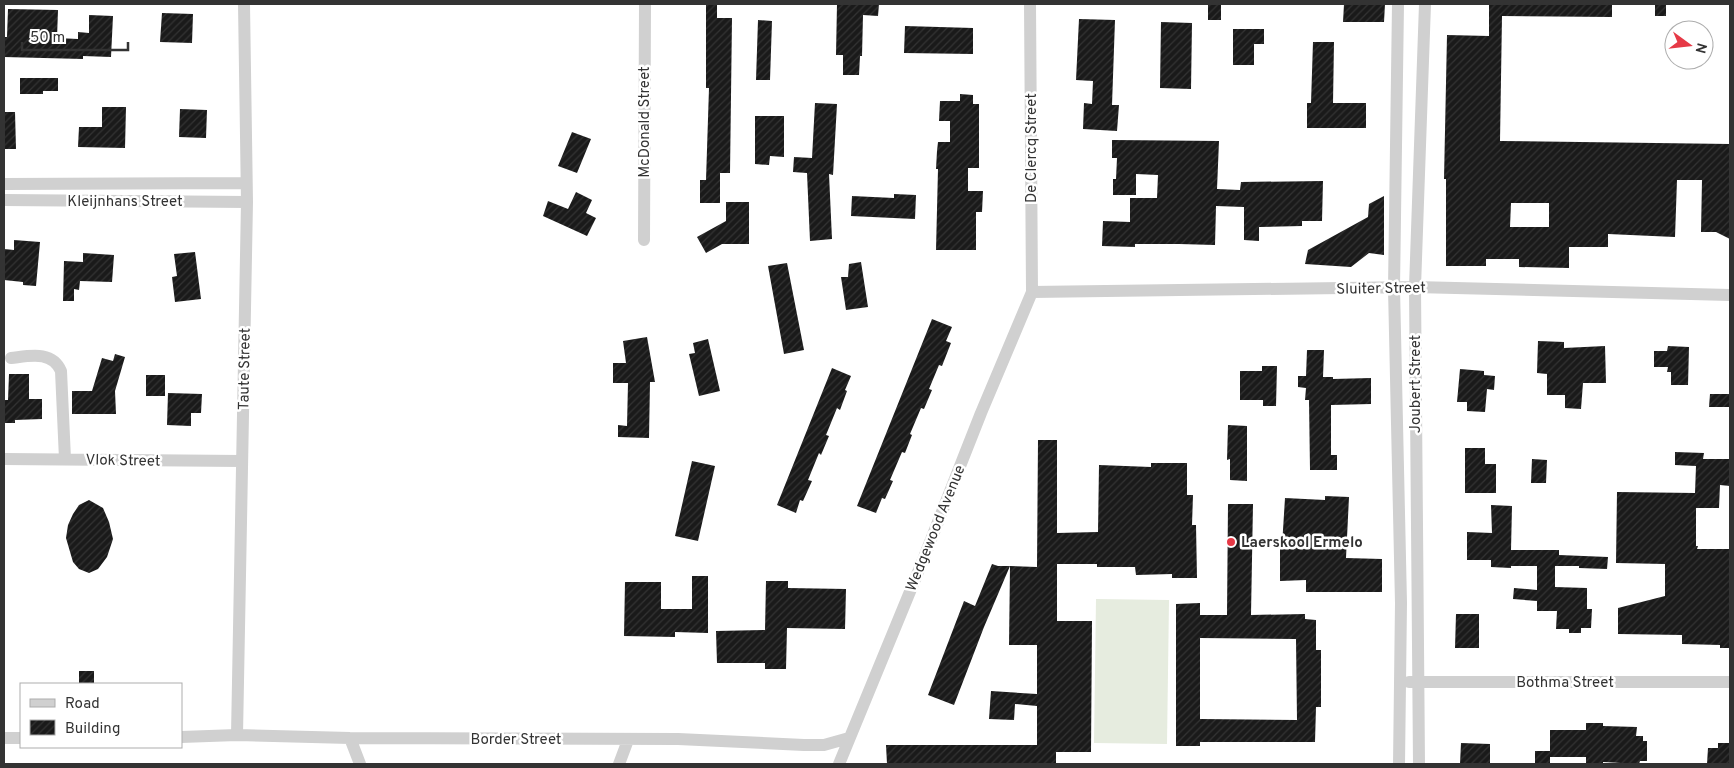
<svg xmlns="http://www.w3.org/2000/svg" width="1734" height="768" font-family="Overpass,sans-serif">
<defs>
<pattern id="building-hatch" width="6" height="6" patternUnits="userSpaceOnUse" patternTransform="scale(1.25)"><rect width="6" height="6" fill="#1a1a1a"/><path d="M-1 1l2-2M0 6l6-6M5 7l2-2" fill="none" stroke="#333"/></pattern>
</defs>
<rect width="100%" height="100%" fill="#fff"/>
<path fill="#e6ecdf" d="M1096 599 1169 600 1167 744 1094 743Z"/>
<path fill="url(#building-hatch)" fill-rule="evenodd" d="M706 4H717V18H732L730 173H720V203H700V180H706L709 88H706Z
M837 4 860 5V4H879L878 16 863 15 862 56H860L859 75H843V55H836Z
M1208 4H1221V20H1208Z
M1344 4H1385L1384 22H1343Z
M1489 4H1612V17L1502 16 1500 141 1730 144V239L1716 232H1701L1702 180H1677L1675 237 1608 234V247H1569V268L1519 267V259H1486V266H1446V179H1444L1447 35 1489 36ZM1511 203H1549V227H1510Z
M1655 4H1666V16H1655Z
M8 9 58 10 57 38 78 39V32L89 33V15L113 16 111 57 83 56V59L4 57V37H7Z
M162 13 193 14 192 43 160 42Z
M1079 19 1115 20 1112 105H1119L1117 131 1083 129 1084 103 1092 104 1093 81 1076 80Z
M758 20 772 21 770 80H756Z
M1161 22 1192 23 1191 89 1160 88Z
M905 26 973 28V54L904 53Z
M1233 29H1264V44H1254V65H1233Z
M1313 42H1334L1333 103H1366V128H1307V103H1311Z
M20 78H58V91H43V94H20Z
M960 94 973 95V104H979V168H968V191H983L982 212H976V250H936L938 169H936L937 151 938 142H950V121H939L940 101H960Z
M815 103 837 104 833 175 829 174 832 239 810 241 807 173 793 172 794 157 812 158Z
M102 107H126L125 148 78 147 79 127H102Z
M180 109 207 110 206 138 179 137Z
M4 112H15L16 149H4Z
M755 116H784V157L770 156 769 165 755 164Z
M572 132 591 139 577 173 558 166Z
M1112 140 1219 141 1217 189 1240 190 1241 182 1323 181 1322 221H1302V226L1259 227V241L1244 240V207L1216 206 1215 245 1179 244H1135V247L1102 246 1103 221 1130 222V198H1157L1158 175 1136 174V195H1113V179H1116L1117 158H1112Z
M576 192 592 200 586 213 596 218 587 236 543 216 548 201 568 209Z
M894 194 916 195 915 219 851 216 852 196 894 198Z
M1384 196V255L1369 253 1351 267 1305 264 1308 250 1368 217 1369 204Z
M726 202H749V244H722L706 253 697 237 726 221Z
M14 240 40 242 36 286 23 285V282L4 280V249L14 250Z
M195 252 201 299 175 302 172 277 177 276 174 254Z
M83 253 114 255 112 282 80 281 79 290 74 289V301H63L64 261 83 262Z
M861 262 868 307 846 310 841 277H848L849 264Z
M787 263 804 350 784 354 768 266Z
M932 319 952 327 946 341 951 343 942 366 939 365 929 389 932 390 924 409 921 408 910 434 912 435 905 453 902 452 890 480 893 481 885 499 882 498 876 513 857 506Z
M647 337 655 382H650L649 438 618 437V425L627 426 628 383H613V363H626L623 341Z
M708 339 720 391 699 396 689 354 695 353 693 343Z
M1538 341 1564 342V348L1605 346 1606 383H1583L1581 409 1565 408V395H1547V374L1537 373Z
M1668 346 1689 347 1688 385H1671V372H1667L1668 367H1654V351H1667Z
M1307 350H1324L1323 377H1333V379L1371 378V404L1331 405V455H1337V470H1310L1309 400H1305L1306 388 1298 387V376H1306Z
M115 354 125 357 115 391 116 414H72V391H92L102 358 113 361Z
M1262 366H1277L1276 406H1263V400H1240V371H1262Z
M832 368 851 376 845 390 847 391 840 410 837 408 826 435 829 436 821 455 819 453 808 480 812 481 803 501 800 500 796 513 777 505Z
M1460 369 1484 371V375L1495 376 1494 390 1487 389 1485 412 1467 411V402H1457Z
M9 374H29V399H42V419L15 420V423H4V400H8Z
M146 375H165V396H146Z
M168 393 202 394 201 413H191V426L167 425Z
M1710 394H1730L1729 407H1709Z
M1228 425 1247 426V481L1230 480V459L1227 460Z
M1038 440H1057V533L1098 532 1099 465 1151 467V463H1187V495H1193L1192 525H1196L1197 578H1172V574L1136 575 1135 567H1097V564H1057V621H1092L1091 752H1056V764H887L886 745H1037V706L1015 704 1014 720 989 719 991 691 1037 694V645H1009L1010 566 1037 567Z
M1465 448H1485V464H1496V493H1465Z
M1675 452 1704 453 1703 459H1730V486L1720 485 1719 508H1696V546H1698L1697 549H1730V648H1720V645L1682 644V635L1618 634V608L1665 596V564L1616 563 1617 492 1695 493 1696 466 1675 465Z
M1532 459 1547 460 1546 483H1531Z
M692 461 715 466 698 541 675 536Z
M1325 496 1349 497 1346 558 1382 559V592H1306V580L1280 581V546H1282L1285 498 1325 500Z
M89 500 103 508 109 522 113 539 107 557 98 569 89 573 79 569 73 562 66 538 68 525 73 514 79 505Z
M1228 504H1253L1251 615 1305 614V619L1316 620V650H1321V707H1316L1315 742H1200V746H1176V604L1200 603V615H1227ZM1200 638 1296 639 1297 720 1200 719Z
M1491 505 1512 506 1511 550H1559V555L1608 557 1607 569 1579 568V566H1555V587L1587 588V609H1592L1591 628H1581V633H1569V629H1556L1557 611H1537V601L1513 599 1514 588 1537 590V566H1511V568L1491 567V560H1467V532L1492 533Z
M992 564 998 566H1010L984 627 954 705 928 695 964 601 975 606Z
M692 576H708V633L675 632V637L624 636 625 582H661V609H692Z
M766 581H788V588L846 589 845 629 787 628 786 669H765V663H717L716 631 765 630Z
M1456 614H1479V648H1455Z
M79 671H94V684H79Z
M1586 723H1603V726L1637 727 1636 736H1643V741H1647V761H1640L1639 764 1603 762V764H1586V757H1550V764H1535V751H1550V730H1586Z
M1461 743 1490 744V764H1460Z
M1718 743H1730V764H1707L1708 748H1718Z"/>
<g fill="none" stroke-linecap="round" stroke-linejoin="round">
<path stroke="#d0d0d0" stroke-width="12" d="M1398 4 1394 288 1401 603 1399 764
M4 184 246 183
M4 200 247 202
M644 240 645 4
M1032 292 1415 287 1730 295
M11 358C29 356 52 350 61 371L65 459
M4 459 242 461
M1409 682H1730
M237 735 247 202 244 4
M181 737 237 735 350 738 678 739 804 745H824L849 738
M4 738H21
M350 738 360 764
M619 764 628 740
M839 764 923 560 981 413 1032 292 1030 4
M1419 764 1415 287 1425 4"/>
</g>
<circle fill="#e63946" stroke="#fff" stroke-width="2" cx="1231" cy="542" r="5"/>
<g text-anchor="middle" stroke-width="5" stroke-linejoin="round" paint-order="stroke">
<g font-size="15" fill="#333" stroke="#fff">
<text transform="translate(644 122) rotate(-90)" y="5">McDonald Street</text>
<text transform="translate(1031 148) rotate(-90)" y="5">De Clercq Street</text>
<text x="125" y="206">Kleijnhans Street</text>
<text transform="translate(1381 288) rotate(-1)" y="5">Sluiter Street</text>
<text transform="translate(244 369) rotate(-89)" y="5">Taute Street</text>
<text transform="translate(1415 384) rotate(-90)" y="5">Joubert Street</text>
<text transform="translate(123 460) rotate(1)" y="5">Vlok Street</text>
<text transform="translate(935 528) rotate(-68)" y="5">Wedgewood Avenue</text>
<text x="1565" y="687">Bothma Street</text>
<text x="516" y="744">Border Street</text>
</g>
<g font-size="15" font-weight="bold" fill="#333" stroke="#fff" text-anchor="start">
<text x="1241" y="547">Laerskool Ermelo</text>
</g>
</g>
<rect width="1734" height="768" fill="none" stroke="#333333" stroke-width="10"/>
<rect x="20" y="683" width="162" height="65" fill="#ffffff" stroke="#adadad"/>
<rect x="30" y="699" width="25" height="8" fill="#d0d0d0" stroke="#adadad"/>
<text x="65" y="708" font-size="15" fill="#333333">Road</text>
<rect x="30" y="720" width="25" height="15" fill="url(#building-hatch)" stroke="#adadad"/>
<text x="65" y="733" font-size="15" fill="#333333">Building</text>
<g transform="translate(1689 45) rotate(105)"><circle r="24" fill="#ffffff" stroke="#adadad"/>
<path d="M0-4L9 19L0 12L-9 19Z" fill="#e63946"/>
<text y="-8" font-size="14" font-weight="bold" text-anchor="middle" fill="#333333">N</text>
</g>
<path d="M22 42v8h106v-8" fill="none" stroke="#333333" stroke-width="2.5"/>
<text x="30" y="42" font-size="15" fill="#333333" stroke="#ffffff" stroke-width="4" paint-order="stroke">50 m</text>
</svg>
